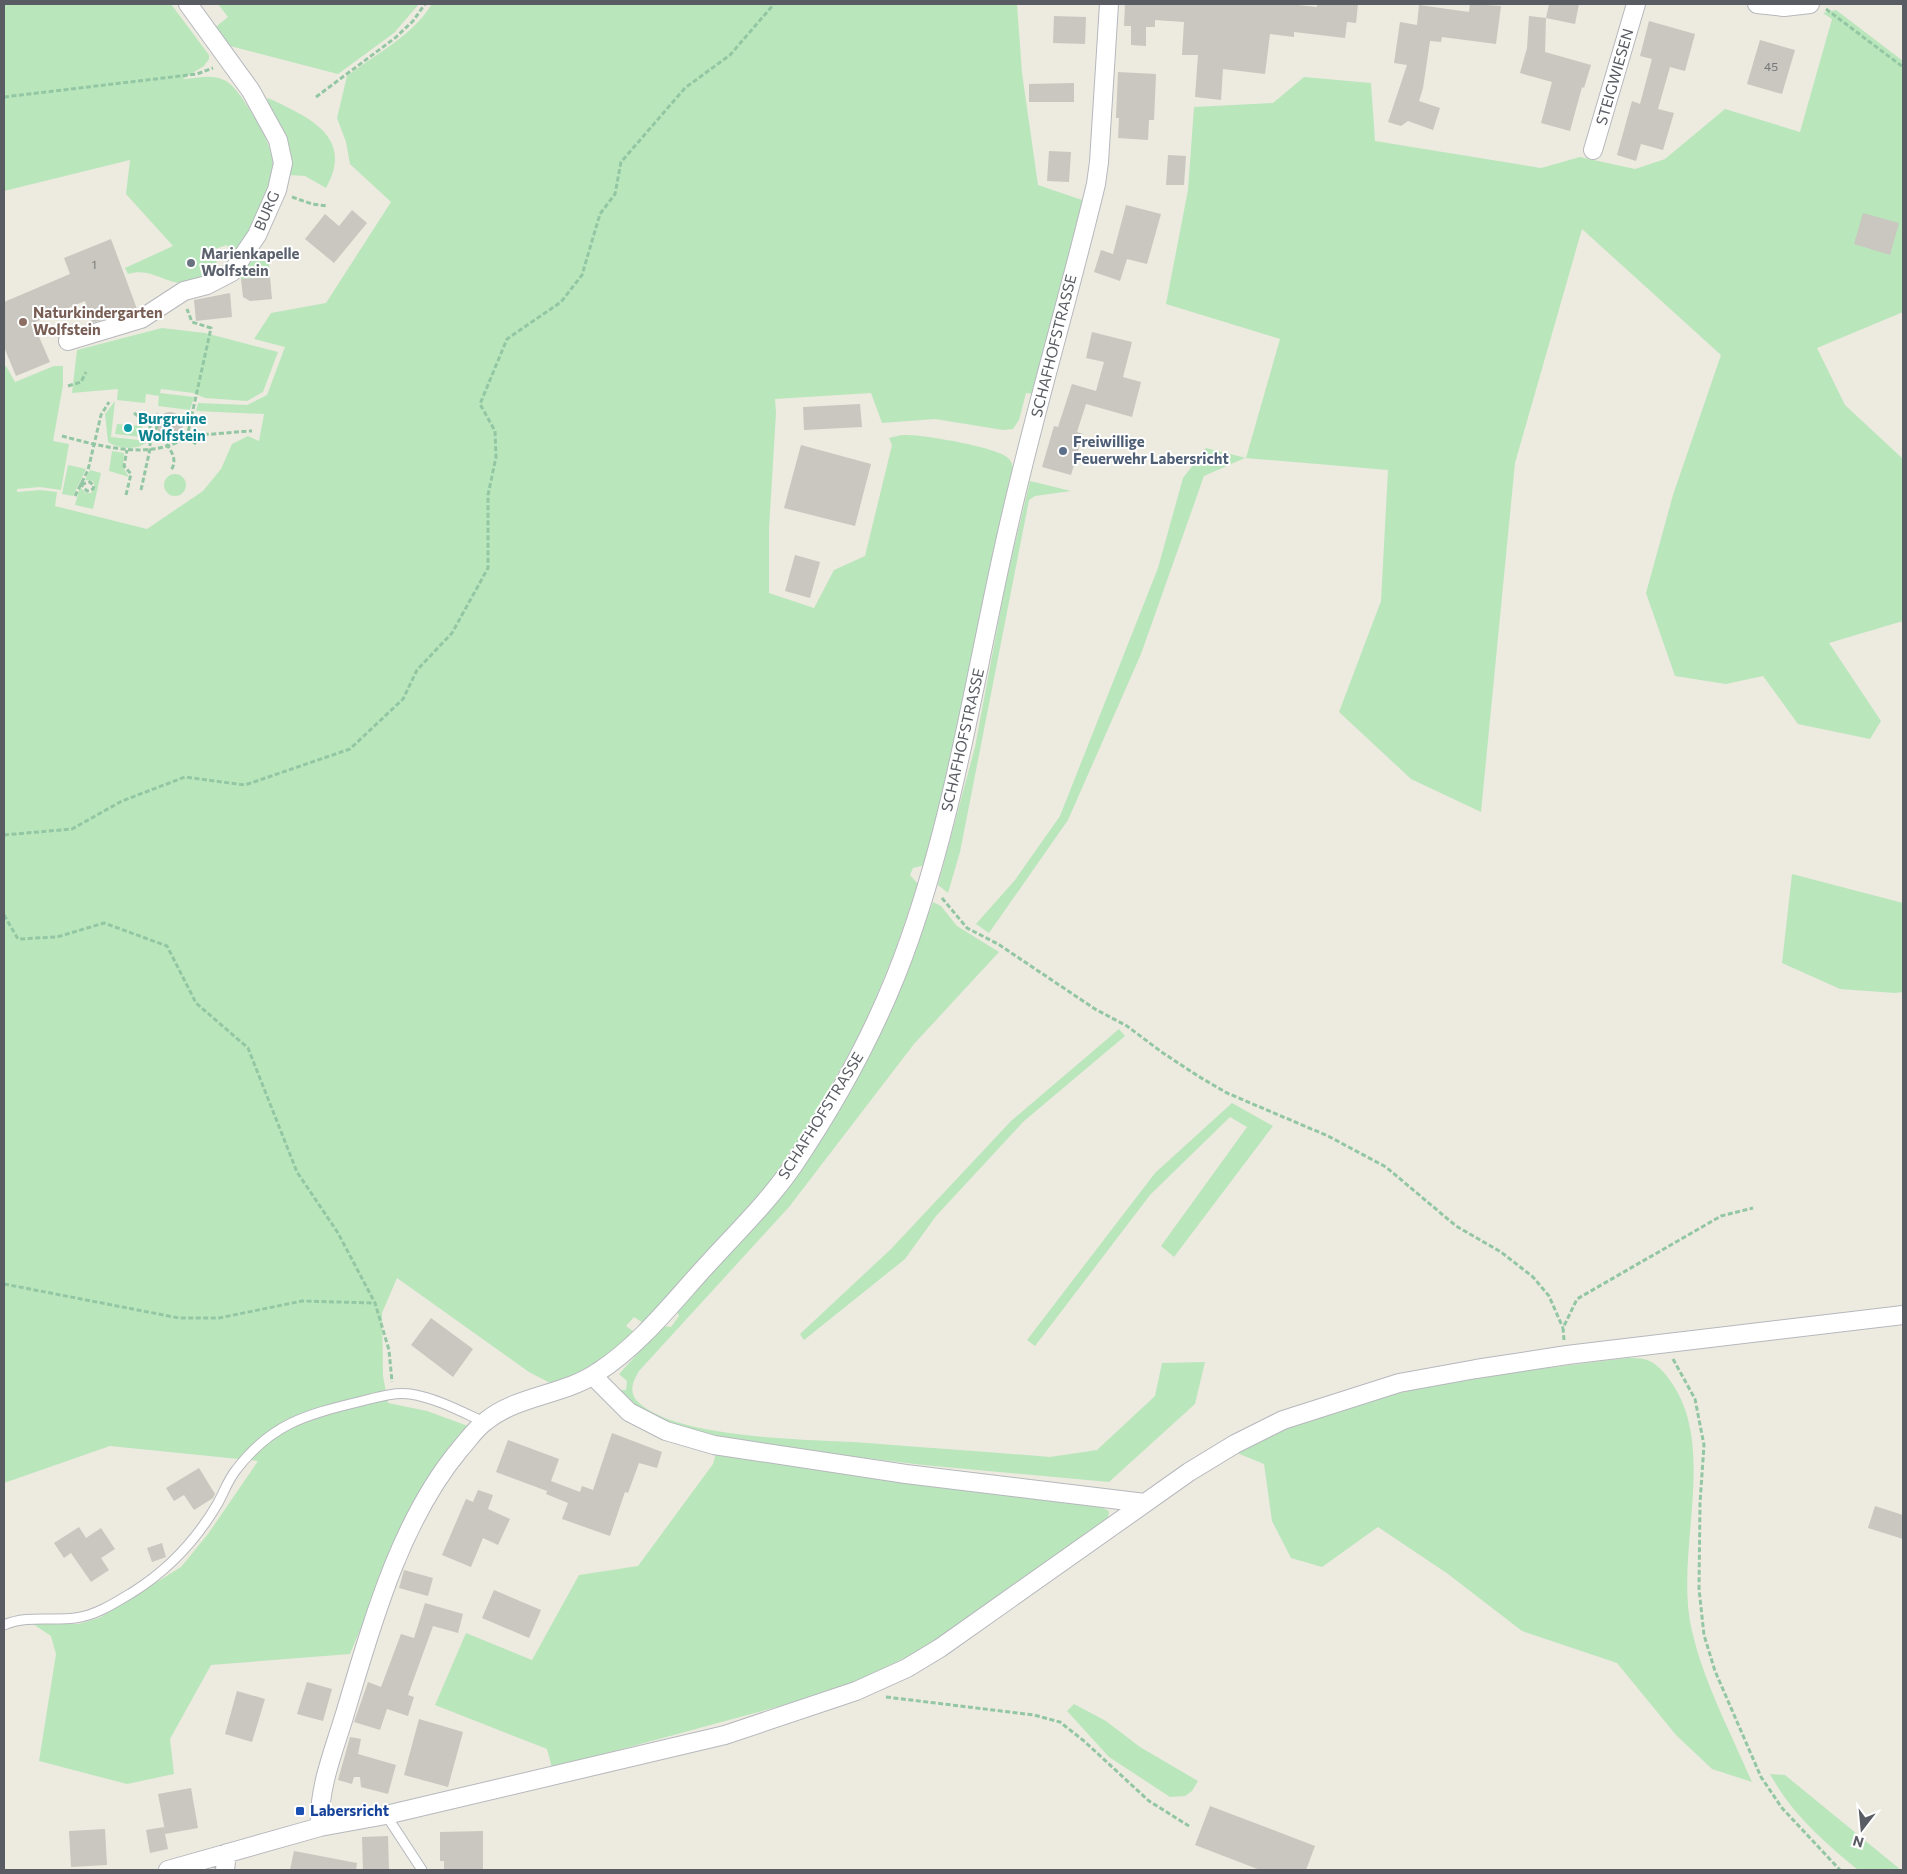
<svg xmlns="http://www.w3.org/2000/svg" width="1907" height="1874" font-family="Commissioner,sans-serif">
<rect width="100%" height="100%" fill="#edeae0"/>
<path fill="#bae6bc" d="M4 4H171L209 55V59L204 66 183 79C197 78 212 74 224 80 239 86 265 134 270 149 273 157 274 167 273 176 270 201 247 236 234 259L227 245 212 250 221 273C208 278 196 284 182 283 162 282 150 267 128 274L125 268 173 246 126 194 130 160 4 191Z
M218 4H419L394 33 338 74 226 45 213 29 228 17Z
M432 4H1017L1022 73 1038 185 1085 201 1034 394 1026 393 1019 420 1013 429 1003 430 935 419 882 423 871 393 775 399 776 413 769 529V593L814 608 834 570 865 556 892 445 889 438C894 437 899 435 904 435 921 434 995 447 1007 457 1012 461 1012 464 1013 470L955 745 925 865 913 868 910 875 918 884 894 954 863 1029 804 1133 766 1187 643 1323 634 1317 626 1326 634 1332C605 1358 589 1369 552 1384L529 1372 397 1278 382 1313 383 1376 388 1403 427 1411 468 1426 414 1500 350 1654 211 1665 170 1739 174 1774 127 1784 39 1761 56 1654 51 1636 33 1624H78L99 1618 181 1567 208 1534 258 1461 110 1446 4 1483V367L6 366 15 382 54 366H63V385L53 441 69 444 61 490 40 487 17 489V492L40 490 57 492 55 506 147 529 203 491 221 469 232 444 248 436 259 441 264 414 196 411 198 403 247 405 267 395 285 347 254 339 271 313 326 303 391 202 350 164 346 142 337 118 347 76C377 53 411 37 432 4Z
M1836 10 1903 61V312L1817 348 1845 405 1903 459V621L1829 643 1881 721 1870 739 1798 724 1763 676 1726 684 1675 676 1646 593 1673 495 1721 355 1582 229 1515 463 1481 812 1411 779 1339 712 1381 601 1388 470 1245 458 1204 476 1141 654 1068 820 989 933 976 924 1015 880 1060 816 1158 568 1183 478 1206 448 1246 458 1280 339 1166 304 1188 190 1194 107 1273 103 1304 77 1371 83 1375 141 1541 168 1580 157 1635 169 1665 159 1725 109 1800 132 1832 19 1823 13Z
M268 98C308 117 355 136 326 188L305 176 288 175 265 104Z
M254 252 268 253 270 277 241 279V273Z
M162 328 205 333 278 352 263 392 247 401 205 398 193 393 161 389 160 393 194 397 190 410 158 406 159 396 146 394 145 403 117 400 118 389 72 393 77 350Z
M115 401 111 437 148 441C139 451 118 449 108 442L105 414Z
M117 424 142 426 141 437 115 434Z
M112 451 124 453 123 467 129 477 109 471Z
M68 465 86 469 73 496 62 494Z
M90 470 101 473 93 509 75 505 80 487 86 493H91L95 488 93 481 85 480Z
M164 485a11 11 0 1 1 22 0a11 11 0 1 1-22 0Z
M1030 481 1071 491 1035 496 1029 500 960 852 948 893 938 885 975 747 1006 581Z
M1792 874 1903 903V992L1895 993 1840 989 1782 963Z
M933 902 941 906 957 926 999 952 914 1044 789 1207 639 1371C633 1381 628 1392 638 1402 678 1440 812 1439 868 1443 928 1448 989 1452 1050 1457L1097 1450 1155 1396 1162 1363 1205 1362 1195 1404 1109 1482 923 1465 734 1442 661 1422 622 1398 619 1390H626L627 1381 619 1374 663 1326 671 1327 679 1316 677 1311 775 1204 829 1127 851 1090 892 1009Z
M1119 1029 1125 1036 1024 1121 936 1216 905 1259 804 1340 800 1334 891 1249 1011 1121Z
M1232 1103 1273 1126 1174 1257 1161 1246 1247 1127 1230 1117 1150 1195 1035 1346 1027 1340 1155 1173Z
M1628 1358C1634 1358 1641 1358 1647 1360 1656 1363 1663 1371 1669 1379 1720 1447 1673 1552 1692 1631 1704 1683 1731 1733 1752 1782L1712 1769 1676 1735 1617 1663 1522 1631 1448 1574 1378 1527 1322 1567 1291 1558 1272 1521 1264 1464 1237 1453C1353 1388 1498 1374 1628 1358Z
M716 1453 1101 1507 1109 1511 1108 1521 940 1641 836 1691 552 1768 547 1749 435 1705 466 1633 532 1660 579 1575 638 1566 713 1464Z
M1074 1704 1106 1721 1140 1747 1198 1781 1192 1791 1185 1796 1170 1797 1109 1757 1067 1711Z
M1770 1774 1785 1775 1901 1870H1858C1823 1841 1792 1814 1770 1774Z"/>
<path fill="#c9c7bf" d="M1125 4H1289L1317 7V4H1358L1356 23 1347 22 1345 38 1294 32V37L1270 34 1265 74 1223 69 1221 100 1195 97 1198 55H1182L1184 22 1155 20V27H1146V46L1131 45V26H1124Z
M1470 4 1501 6 1496 44 1442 37 1441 42 1430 41 1423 88 1419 101 1440 108 1433 130 1408 121 1401 126 1388 122 1407 65 1394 63 1400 22 1417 25 1419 5 1469 12Z
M1549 4H1579L1575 24 1546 18Z
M1054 16 1086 17 1085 44 1053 43Z
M1529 16 1546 18 1545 52 1591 65 1584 88 1582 87 1570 131 1541 123 1552 82 1520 73 1527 48Z
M1649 21 1695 34 1685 71 1670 67 1658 109 1674 113 1663 150 1641 144 1636 161 1617 155 1632 101 1640 104 1652 59 1640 56Z
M1760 40 1795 50 1782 94 1747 84Z
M1118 72 1156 74 1154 120H1149L1148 140 1118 138 1119 118H1116Z
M1074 83V102H1029V84Z
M1049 151 1071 152 1069 182 1047 181Z
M1168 155 1186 156 1184 185H1166Z
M1126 205 1161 214 1147 264 1127 259 1120 281 1094 272 1101 250 1113 254Z
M352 210 367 223 334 263 305 239 325 214 339 226Z
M1863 213 1899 223 1890 255 1854 244Z
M111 239 137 309 92 323 85 301 33 323 50 362 16 376 4 347V302L70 274 64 258Z
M270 277 272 299 250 301 243 297 241 279Z
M230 293 232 317 196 321 194 300Z
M1092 332 1132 342 1123 377 1141 382 1132 417 1086 404 1077 432 1083 434 1071 475 1042 467 1054 426 1058 427 1072 384 1096 391 1104 362 1086 358Z
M860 404 862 427 804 430 803 407Z
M157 425a13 13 0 1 1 26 0a13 13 0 1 1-26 0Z
M801 445 871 464 855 526 784 508Z
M795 555 820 562 810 598 785 591Z
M431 1318 473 1349 453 1377 411 1345Z
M612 1433 662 1452 657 1468 639 1463 628 1493 625 1492 610 1536 562 1519 568 1503 546 1494 548 1489 547 1491 496 1472 508 1440 559 1459 551 1481 580 1492 582 1486 593 1490Z
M199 1468 215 1494 213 1498 194 1510 184 1495 174 1501 166 1488Z
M478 1490 493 1495 488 1509 510 1519 498 1545 483 1538 471 1567 442 1555 466 1499 473 1502Z
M1875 1506 1903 1515V1539L1868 1528Z
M79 1527 86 1538 101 1528 115 1549 101 1558 109 1570 91 1582 71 1553 64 1558 54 1543Z
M162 1543 166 1557 152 1562 147 1548Z
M404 1570 433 1578 428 1596 399 1588Z
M494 1590 541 1610 529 1638 482 1618Z
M425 1603 463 1614 458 1633 433 1626 408 1695 414 1697 408 1716 387 1709 380 1730 354 1722 368 1682 381 1687 401 1634 414 1638Z
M307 1682 332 1689 323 1721 297 1714Z
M237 1691 265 1699 252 1742 225 1734Z
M419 1719 463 1732 448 1787 404 1775Z
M350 1737 361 1739 358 1754 396 1765 388 1794 361 1787 360 1777H354L352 1784 338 1780Z
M191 1788 198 1828 165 1834 168 1849 150 1853 146 1830 164 1827 165 1831 158 1794Z
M1210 1806 1315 1846 1306 1870H1260L1195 1845Z
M105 1829 107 1865 71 1867 69 1831Z
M483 1831V1870H444V1861H440V1832Z
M388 1836 389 1870H363L362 1837Z
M294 1851 357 1863 356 1870H290Z"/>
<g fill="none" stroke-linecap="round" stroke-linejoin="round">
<defs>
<path id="lane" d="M4 1625C27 1615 50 1621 75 1618 95 1616 115 1603 133 1592 168 1570 197 1539 218 1503 224 1492 228 1480 236 1470 271 1424 305 1415 358 1402 375 1398 392 1392 410 1394 436 1398 460 1411 484 1422
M386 1815 422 1870"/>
<path id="street" d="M1757 4 1784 7 1810 4
M1593 150 1636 4
M68 341 141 319 184 291 207 285 232 272 257 235 277 190 283 163 278 140 251 91 188 4
M593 1376 629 1412 666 1431 714 1445 906 1474 1145 1503
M320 1827C318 1789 333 1753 344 1717 371 1627 399 1522 460 1449 468 1440 476 1428 486 1421 518 1395 565 1395 598 1372 640 1345 673 1302 706 1266 736 1233 768 1202 793 1166 841 1095 882 1019 910 938 956 807 976 669 1007 533 1033 416 1068 301 1096 184L1099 162 1109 4
M168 1870 320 1827 386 1815 725 1735 856 1691 907 1668 940 1648 1189 1472 1235 1444 1283 1420 1399 1383 1476 1369 1567 1355 1903 1315
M225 1870 227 1853"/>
</defs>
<use href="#lane" stroke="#b6b8bd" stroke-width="11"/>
<use href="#street" stroke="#b6b8bd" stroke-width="20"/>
<path stroke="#93c7a3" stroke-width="3" stroke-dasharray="5 2.5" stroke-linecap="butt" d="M1826 9 1903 67
M4 97 197 74 213 68
M316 97 395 38 413 21 425 4
M292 197 312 204 327 206
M68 386 81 382 86 372
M134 413 149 424
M157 425 156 430C163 442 181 456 171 470
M189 433C205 437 235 431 252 431
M62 436C100 446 150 461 187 437L211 328 192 322 187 309
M187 437 196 444
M80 483 87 491 93 489 94 486 90 482 82 484
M141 490 150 449V425L159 413
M126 495 131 474 124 466 127 450
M75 496 88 470 101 415 109 402
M4 835 72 829 122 801 185 777 245 785 350 749 403 699 417 670 452 633 488 568V495L496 457 495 431 480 404 507 339 561 302 582 275 600 214 615 194 621 162 685 88 730 55 774 4
M942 898 967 928 998 944 1095 1009 1127 1026 1163 1053 1198 1076 1227 1093 1328 1136 1386 1167 1456 1226 1501 1252 1533 1277 1549 1296 1563 1328
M4 915 18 939 57 937 104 923 167 946 196 1003 248 1048 297 1172 338 1233 375 1303 389 1350 392 1382
M4 1284 179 1318H219L302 1301 374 1303
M1564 1340 1563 1328 1577 1299 1721 1216 1753 1208
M1673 1359 1695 1399 1704 1445 1700 1503 1699 1589 1704 1635 1715 1671 1761 1777 1782 1808 1840 1870
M886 1697 1034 1715 1060 1722 1084 1741 1149 1801 1189 1826"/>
<use href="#lane" stroke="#fff" stroke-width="9"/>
<use href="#street" stroke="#fff" stroke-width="18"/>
</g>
<circle fill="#6b7280" stroke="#fff" stroke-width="2" cx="191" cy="263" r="5"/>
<circle fill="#8d6e63" stroke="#fff" stroke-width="2" cx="23" cy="322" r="5"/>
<circle fill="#0f9aa8" stroke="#fff" stroke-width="2" cx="128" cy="428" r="5"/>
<circle fill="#5c6f8a" stroke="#fff" stroke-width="2" cx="1063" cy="451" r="5"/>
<rect fill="#1a4fb4" stroke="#fff" stroke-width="2" x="295" y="1806" width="10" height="10" rx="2.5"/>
<g text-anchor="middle" stroke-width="4" stroke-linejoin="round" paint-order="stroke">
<g font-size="12" fill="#757779">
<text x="1771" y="71">45</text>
<text x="94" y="269">1</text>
</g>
<g font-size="15" fill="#595c62" stroke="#fff">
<text transform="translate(1615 77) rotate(-74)" y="5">STEIGWIESEN</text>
<text transform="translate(267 211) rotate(-67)" y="5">BURG</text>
<text transform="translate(1054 346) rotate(-76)" y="5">SCHAFHOFSTRASSE</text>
<text transform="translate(963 740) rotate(-77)" y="5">SCHAFHOFSTRASSE</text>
<text transform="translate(821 1116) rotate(-58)" y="5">SCHAFHOFSTRASSE</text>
</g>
<g font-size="15" font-weight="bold" fill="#5b616d" stroke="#fff" text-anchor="start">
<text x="201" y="259">Marienkapelle<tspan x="201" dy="17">Wolfstein</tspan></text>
</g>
<g font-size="15" font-weight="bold" fill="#785e54" stroke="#fff" text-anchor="start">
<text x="33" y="318">Naturkindergarten<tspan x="33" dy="17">Wolfstein</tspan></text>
</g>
<g font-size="15" font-weight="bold" fill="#0d838f" stroke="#fff" text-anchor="start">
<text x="138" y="424">Burgruine<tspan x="138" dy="17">Wolfstein</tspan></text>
</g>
<g font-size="15" font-weight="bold" fill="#4e5e75" stroke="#fff" text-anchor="start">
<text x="1073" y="447">Freiwillige<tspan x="1073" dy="17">Feuerwehr Labersricht</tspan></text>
</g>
<g font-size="15" font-weight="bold" fill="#164399" stroke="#fff" text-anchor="start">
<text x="310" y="1816">Labersricht</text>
</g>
</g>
<rect width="1907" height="1874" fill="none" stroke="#595c62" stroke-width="10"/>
<g transform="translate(1862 1829) rotate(196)" stroke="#ffffff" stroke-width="4" paint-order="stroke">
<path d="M0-4L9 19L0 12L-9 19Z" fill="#595c62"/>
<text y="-8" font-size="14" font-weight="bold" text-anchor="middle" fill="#595c62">N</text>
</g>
</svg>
